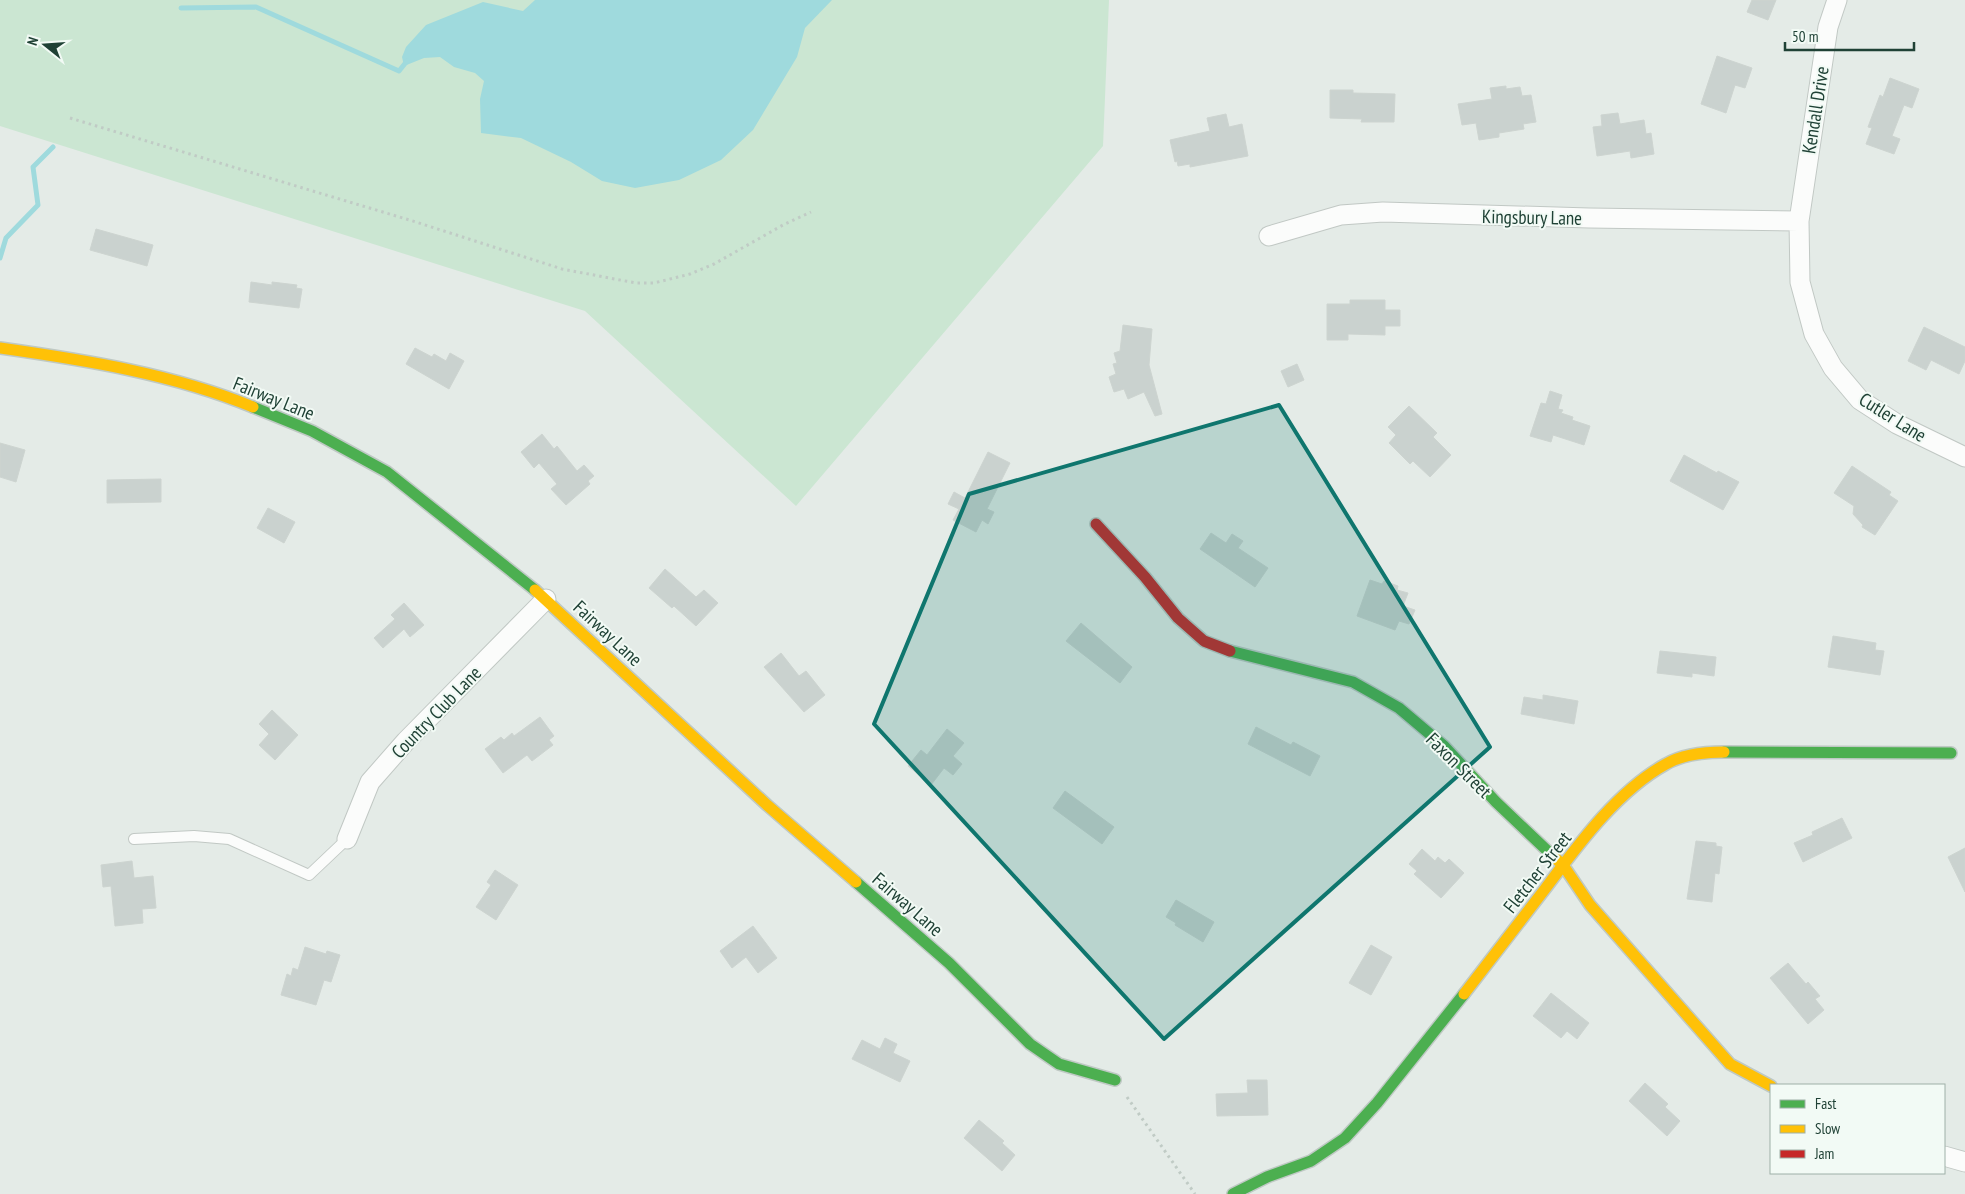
<svg xmlns="http://www.w3.org/2000/svg" width="1965" height="1194" font-family="'PT Sans Narrow',sans-serif">
<rect width="100%" height="100%" fill="#e4ebe7"/>
<path fill="#cbe6d2" d="M0 0H1109L1103 146 796 506 585 311 0 126Z"/>
<path fill="#9fdadd" d="M535 0H832L805 28 797 57 753 130 721 160 679 180 635 188 602 181 571 162 521 138 481 133 480 99 484 81 475 73 454 67 440 57 424 58 404 66 402 57 406 47 426 25 483 2 523 11Z"/>
<g fill="none" stroke-linecap="round" stroke-linejoin="round">
<path stroke="#9fdadd" stroke-width="5" d="M181 8 256 7 399 71 407 61
M0 258 6 238 38 205 33 167 53 147"/>
</g>
<path fill="#cad2cf" stroke="#cdd4d0" d="M1752 0H1776L1768 20 1747 12Z
M1717 56 1752 68 1745 88 1735 85 1726 113 1701 104Z
M1890 78 1919 89 1912 108 1904 105 1892 136 1900 139 1894 154 1866 144 1872 128 1868 127 1880 95 1883 97Z
M1506 86V89L1520 87 1522 96 1531 95 1536 122 1523 124 1524 129 1499 133V137L1479 140 1476 123 1462 125 1458 104 1492 99 1490 88Z
M1330 90H1353V93L1395 94 1394 122H1361L1362 119 1330 118Z
M1618 113 1620 124 1644 120 1646 134 1651 133 1654 154 1631 158 1630 151 1597 156 1593 127 1602 126 1601 115Z
M1226 114 1229 127 1242 124 1248 156 1190 167V164L1178 166 1177 161 1175 162 1170 140 1210 131 1207 118Z
M96 229 153 245 147 266 90 250Z
M251 282 272 285V282L297 285 296 288 302 289 299 308 249 302Z
M1350 300H1385V310H1400V326H1385V335L1348 334V340H1327V304H1350Z
M1123 325 1152 329 1149 365 1162 414 1155 416 1144 392 1128 399 1124 389 1114 392 1109 377 1116 374 1113 364 1117 363 1114 353 1120 351Z
M1924 327 1965 347V361L1959 374 1931 360 1926 370 1908 361Z
M415 348 432 357 434 354 446 361 450 353 464 361 449 389 406 364Z
M1297 364 1304 380 1288 387 1281 371Z
M1550 391 1562 395 1558 409 1563 410 1561 413 1573 417 1572 420 1590 426 1584 445 1553 435 1551 442 1530 436 1541 403 1546 404Z
M1409 406 1437 433 1433 437 1451 455 1430 477 1413 461 1410 464 1389 443 1396 435 1388 427Z
M542 434 554 449 557 446 577 471 584 465 594 476 588 481 590 484 566 505 551 489 557 484 539 463 534 468 521 452Z
M0 443 25 450 16 482 0 477Z
M988 452 1010 463 987 509 994 512 988 524 982 520 976 532 953 520 959 509 948 504 954 492 965 498Z
M1684 455 1717 473 1718 471 1739 482 1723 510 1670 481Z
M1852 466 1891 492 1889 495 1898 501 1875 535 1862 527 1863 525 1853 514 1854 506 1834 493Z
M161 479V502L107 503V480Z
M268 508 295 522 284 543 257 528Z
M1211 533 1226 543 1232 534 1243 541 1238 548 1268 568 1255 587 1200 549Z
M665 569 696 597 704 590 718 603 696 626 674 606 672 608 649 588Z
M1370 580 1382 584 1384 581 1398 586 1397 590 1408 593 1403 606 1415 610 1409 624 1399 621 1395 630 1357 616Z
M404 603 424 625 410 637 404 629 383 648 374 638 395 619 391 615Z
M1081 623 1132 667 1120 683 1066 641Z
M1833 636 1876 643 1875 650 1884 651 1880 675 1828 667Z
M1660 651 1716 657 1714 676 1692 673V677L1657 673Z
M781 653 799 676 806 671 825 695 804 712 764 667Z
M1543 695 1578 701 1574 724 1521 714 1524 697 1543 700Z
M272 710 298 735 275 760 259 745 269 734 259 724Z
M540 717 554 736 549 740 553 745 532 761 527 755 503 773 485 749 501 737 504 740 512 733 514 736Z
M1256 727 1291 745 1293 742 1320 756 1310 776 1248 744Z
M947 729 964 743 953 756 962 764 953 775 944 768 931 785 908 766 921 750 927 755Z
M1065 791 1114 827 1102 844 1053 808Z
M1842 818 1852 838 1803 862 1794 843 1813 835 1812 832Z
M1696 841 1716 843V846L1722 847 1719 874 1715 873 1712 902 1687 899Z
M1965 848V892L1948 857Z
M1422 849 1435 861 1438 857 1445 863 1449 859 1464 873 1441 898 1414 874 1417 871 1409 864Z
M132 861 134 878 153 876 156 908 142 909 143 923 115 926 111 886 103 887 101 865Z
M495 870 518 885 496 920 476 907 491 885 487 882Z
M1176 900 1214 922 1203 942 1175 925 1176 923 1166 917Z
M753 926 777 958 758 973 746 957 732 968 720 951Z
M1371 945 1392 957 1371 995 1349 983Z
M305 947 326 954 327 951 340 955 331 982 324 980 316 1005 281 995 287 974 291 976 293 968 298 970Z
M1788 963 1806 984 1808 982 1820 996 1815 999 1824 1010 1808 1024 1770 978Z
M1551 993 1589 1023 1577 1039 1567 1031 1561 1038 1533 1016Z
M885 1038 897 1044 893 1053 910 1061 900 1082 852 1059 862 1040 880 1049Z
M1247 1080H1267L1268 1115 1217 1116 1216 1094 1248 1093Z
M1645 1083 1668 1104 1665 1107 1680 1121 1667 1136 1629 1101Z
M979 1120 1004 1141 1002 1143 1015 1155 1002 1171 964 1138Z"/>
<g fill="none" stroke-linecap="round" stroke-linejoin="round">
<defs>
<path id="lane" d="M134 839 194 836 229 839 309 875 347 839"/>
<path id="street" d="M1837 0 1828 27 1799 221 1800 282 1814 334 1833 368 1860 400 1897 424 1965 457
M1269 236 1341 215 1383 212 1589 218 1799 221
M347 839 370 782 406 741 546 599
M1944 1156 1965 1162"/>
<path id="fast" d="M253 407 312 431 387 472 535 590
M1230 651 1353 682 1399 708 1444 746 1496 802 1555 858
M1724 752 1951 753
M856 882 949 963 1030 1044 1059 1064 1115 1080
M1233 1194 1267 1177 1311 1161 1345 1138 1377 1103 1464 994"/>
<path id="slow" d="M0 348C85 360 173 374 253 407
M535 590 767 805 856 882
M1555 858 1563 865 1590 905 1730 1064 1771 1086
M1464 994C1491 959 1518 924 1545 889 1578 845 1617 791 1666 764 1683 754 1705 752 1724 752"/>
<path id="jam" d="M1096 524 1145 577 1178 618 1204 641 1230 651"/>
</defs>
<use href="#lane" stroke="#c1c8c4" stroke-width="12"/>
<use href="#street" stroke="#c1c8c4" stroke-width="21"/>
<use href="#fast" stroke="#bfc9c4" stroke-width="14"/>
<use href="#slow" stroke="#bfc9c4" stroke-width="14"/>
<use href="#jam" stroke="#bfc9c4" stroke-width="14"/>
<path stroke="#c0cbc5" stroke-width="3" stroke-dasharray="2.5 4" stroke-linecap="butt" d="M70 118 416 222 562 269 636 283H654L690 274 714 264 783 225 811 212
M1127 1097 1195 1194"/>
<use href="#lane" stroke="#fbfcfb" stroke-width="10"/>
<use href="#street" stroke="#fbfcfb" stroke-width="19"/>
<use href="#fast" stroke="#4caf50" stroke-width="11"/>
<use href="#slow" stroke="#ffc107" stroke-width="11"/>
<use href="#jam" stroke="#c62828" stroke-width="11"/>
</g>
<path fill="#0f766e" fill-opacity="0.2" stroke="#0f766e" stroke-width="4" stroke-linejoin="round" d="M1279 405 1490 747 1164 1039 874 724 969 494Z"/>
<g text-anchor="middle" stroke-width="4" stroke-linejoin="round" paint-order="stroke">
<g font-size="19" fill="#1f4135" stroke="#f2faf5">
<text transform="translate(1815 110) rotate(-81)" y="7">Kendall Drive</text>
<text transform="translate(1532 217) rotate(1)" y="7">Kingsbury Lane</text>
<text transform="translate(274 398) rotate(22)" y="7">Fairway Lane</text>
<text transform="translate(1893 417) rotate(32)" y="7">Cutler Lane</text>
<text transform="translate(608 633) rotate(43)" y="7">Fairway Lane</text>
<text transform="translate(436 712) rotate(-46)" y="7">Country Club Lane</text>
<text transform="translate(1459 765) rotate(45)" y="7">Faxon Street</text>
<text transform="translate(1537 872) rotate(-52)" y="7">Fletcher Street</text>
<text transform="translate(908 904) rotate(41)" y="7">Fairway Lane</text>
</g>
</g>
<rect x="1770" y="1084" width="175" height="90" fill="#f2faf5" stroke="#9eb0a8"/>
<rect x="1780" y="1100" width="25" height="8" fill="#4caf50" stroke="#9eb0a8"/>
<text x="1815" y="1109" font-size="15" fill="#1f4135">Fast</text>
<rect x="1780" y="1125" width="25" height="8" fill="#ffc107" stroke="#9eb0a8"/>
<text x="1815" y="1134" font-size="15" fill="#1f4135">Slow</text>
<rect x="1780" y="1150" width="25" height="8" fill="#c62828" stroke="#9eb0a8"/>
<text x="1815" y="1159" font-size="15" fill="#1f4135">Jam</text>
<g transform="translate(45 45) rotate(287)" stroke="#f2faf5" stroke-width="4" paint-order="stroke">
<path d="M0-4L9 19L0 12L-9 19Z" fill="#1f4135"/>
<text y="-8" font-size="14" font-weight="bold" text-anchor="middle" fill="#1f4135">N</text>
</g>
<path d="M1785 42v8h129v-8" fill="none" stroke="#1f4135" stroke-width="2.5"/>
<text x="1792" y="42" font-size="15" fill="#1f4135" stroke="#f2faf5" stroke-width="4" paint-order="stroke">50 m</text>
</svg>
